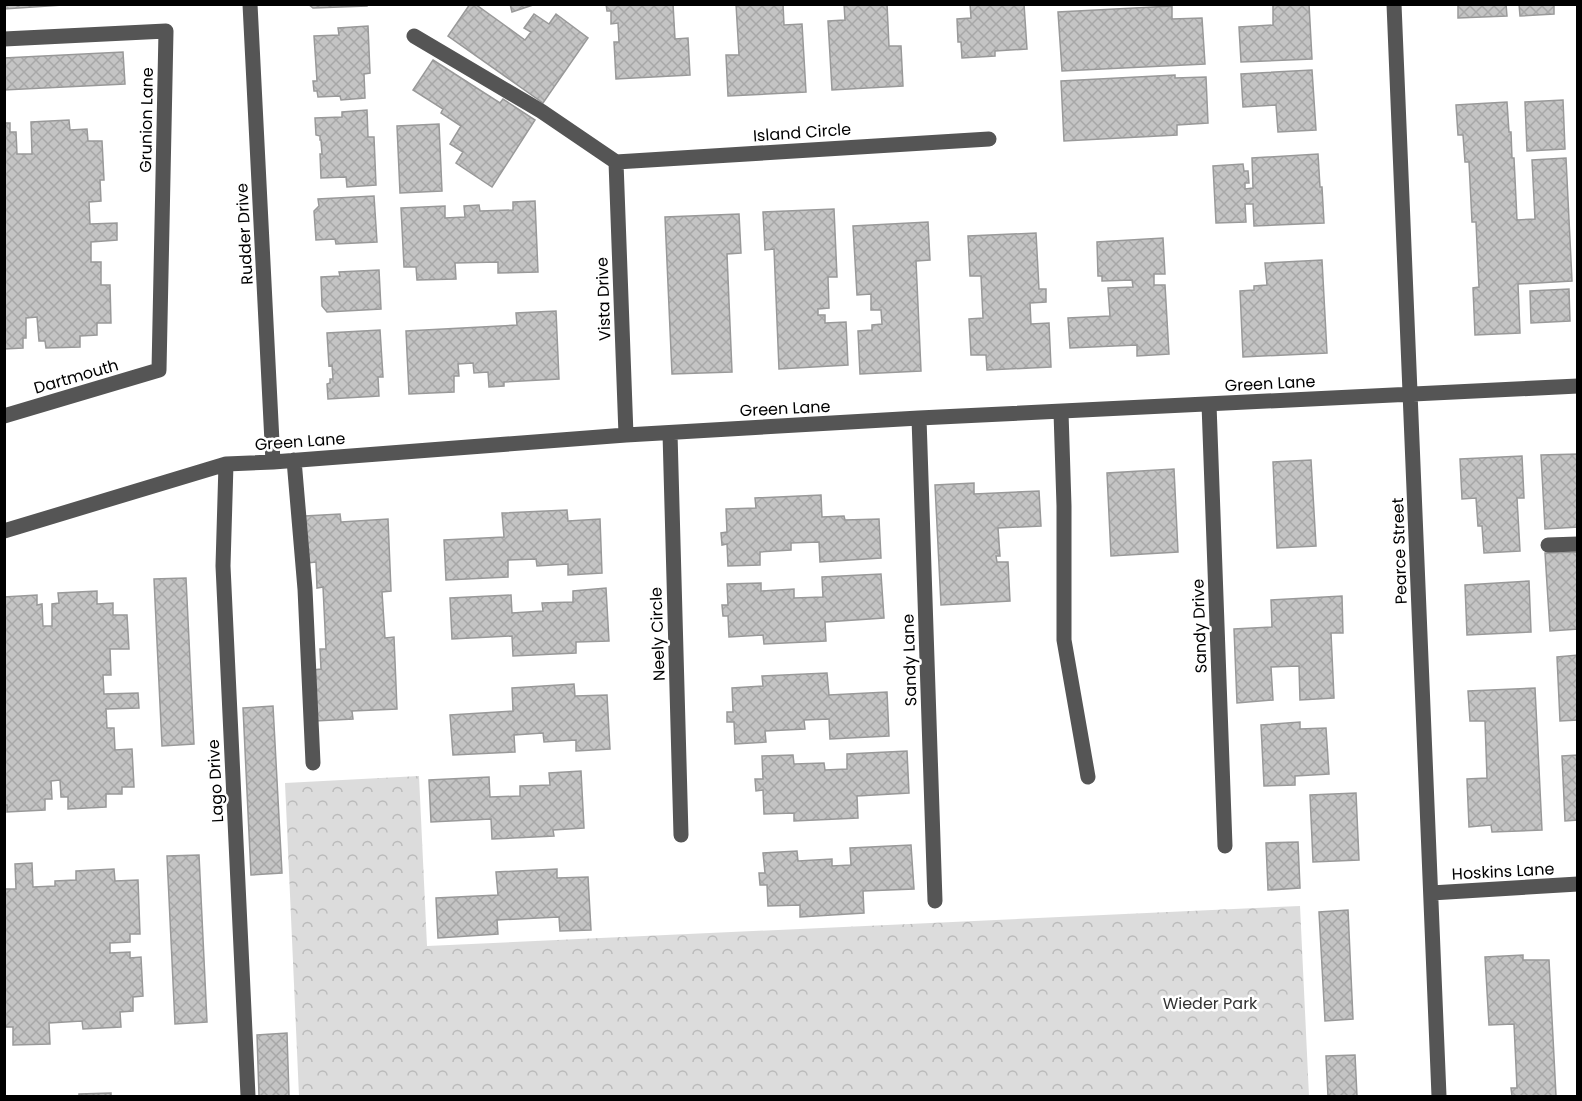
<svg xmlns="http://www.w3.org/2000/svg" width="1582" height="1101" font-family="Poppins,sans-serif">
<defs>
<pattern id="forest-crowns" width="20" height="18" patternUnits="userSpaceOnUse" patternTransform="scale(1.5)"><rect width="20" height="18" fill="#dcdcdc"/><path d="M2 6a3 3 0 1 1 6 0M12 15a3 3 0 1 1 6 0" fill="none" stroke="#bbb"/></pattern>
<pattern id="building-cross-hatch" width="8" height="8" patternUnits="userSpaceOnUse" patternTransform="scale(1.5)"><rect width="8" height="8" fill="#c4c4c4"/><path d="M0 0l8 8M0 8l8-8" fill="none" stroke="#a7a7a7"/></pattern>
</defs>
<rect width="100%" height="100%" fill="#fff"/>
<path fill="url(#forest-crowns)" d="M419 776 427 946 1300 906 1309 1096H299L285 783Z"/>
<path fill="url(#building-cross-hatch)" stroke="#999" stroke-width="1.5" d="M4 4H78L4 9Z
M308 4H367V6L313 8Z
M470 4H475L525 40 531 32 524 28 534 14 549 24 556 14 588 38 543 103 448 36Z
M510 4H536L512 12Z
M606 4H673L675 39 688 38 690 75 616 79 614 42H619L618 23 611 24V11H607Z
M736 4H783L784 25 802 24 806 92 728 96 726 55H739Z
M844 4H887L889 46H901L903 86 832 90 828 21 845 20Z
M970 4H1024L1027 49 995 51V56L962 58 961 42H958L957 19 971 18Z
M1273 4H1309L1312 59 1241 62 1239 27 1273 25Z
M1458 4H1506L1507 16 1458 18Z
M1519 4H1554V14L1520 16Z
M1172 6V19L1202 18 1205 64 1062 71 1058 12Z
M368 26 370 73 364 74 365 98 341 100 340 96 318 97 317 91H314L313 81H317L314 36 339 35 338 28Z
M123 52 125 84 4 90V58Z
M433 60 500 103 503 99 535 120 492 187 456 163 463 152 450 144 461 126 441 113 443 109 413 90Z
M1312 70 1316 130 1278 132 1276 105 1243 107 1241 74Z
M1175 75V78L1206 77 1208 123 1177 125V135L1064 141 1061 81Z
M1563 100 1565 149 1527 151 1525 102Z
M1507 102 1509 132H1511L1512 158H1514L1517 220 1535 219 1532 160 1566 158 1572 281 1518 284 1520 333 1475 335 1473 288 1479 287 1476 222H1472L1469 162H1465L1463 135H1458L1456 105Z
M367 110 368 137H374L376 185 347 187 346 177 321 178 320 154H322L321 140H320V136L316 135 315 118 342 117V112Z
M69 120 70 130 87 129 88 141H102L104 180H100L101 201 89 202 90 224 117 223V240L91 242V262H101V285H110L111 323H97V335L80 336V347L46 348 45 341H39L37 317 26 318V338H23V348L4 349V123H10V132H16L17 154H32L31 122Z
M439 124 442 191 400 193 397 126Z
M1318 154 1320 187H1322L1324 223 1254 226 1253 204H1245L1246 222 1216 223 1213 166 1243 164 1244 171H1248L1249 183H1245V189L1253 188 1252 158Z
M374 196 377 242 336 244 335 239 316 240 314 211 319 206 318 199Z
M535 201 538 272 498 273V262L455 263 456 279 417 280 416 267H404L401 208 445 206V218L465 217 464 206 479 205 480 211 513 210V202Z
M834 209 837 277H828L829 308 818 309V315H825V323L846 322 848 365 779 369 774 249 765 250 763 212Z
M739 214 741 253 727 254 732 372 672 374 665 217Z
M928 222 930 260 916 261 921 371 860 374 858 331 872 330V325L882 324 881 310H871V294L857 295 853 226Z
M1036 233 1039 289H1046V302L1030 303 1031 324 1049 323 1051 367 987 370 986 355H971L969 319 983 318 981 276H970L968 236Z
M1163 238 1165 274H1154V285H1165L1169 354 1137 356V345L1070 348 1068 318 1110 316 1108 288 1133 287 1132 280 1102 281V276H1098L1097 242Z
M1322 260 1327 353 1243 357 1240 291 1254 290V286L1267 285 1265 263Z
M379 270 381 309 327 312 322 306 321 277 340 276 339 272Z
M1569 289 1570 321 1531 323 1530 291Z
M556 311 559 379 504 382V386L489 387 488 372 474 373 473 363 458 364 459 376H454V392L409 394 406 331 517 325 516 313Z
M380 330 383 377H378L379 396 328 399 327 384 330 383V379H333L332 365 329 366 327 333Z
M1578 454V527L1545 529 1541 455Z
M1522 456 1524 498H1517L1520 551 1484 553 1482 526H1478L1476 498 1462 499 1460 459Z
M1311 460 1316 546 1277 548 1273 462Z
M1174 469 1178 552 1111 556 1107 473Z
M974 483V494L1039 491 1041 526 998 528 1000 556H996L997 562H1008L1010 601 941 605 935 485Z
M821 495 822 517 844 516 845 520 879 519 881 558 820 562 819 542 791 543V550L760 552V565L728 566 727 544 722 545 721 533 727 532 726 509 756 508 755 498Z
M567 510 568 521 600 519 602 573 568 575V564L537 566 536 559 508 560V577L446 580 444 540 504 537 502 513Z
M340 514 341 522 388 519 391 591 382 592 385 638 394 637 397 709 352 711 353 719 315 721 313 670 321 669 320 649H326L323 587 317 588 316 562 308 563 305 516Z
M1578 552V629L1550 631 1545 553Z
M881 574 884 618 825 622 826 641 764 644 763 635 729 637 728 616H723L722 605H728L727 584 761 583V591L794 589V598L823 597 822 577Z
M186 578 194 744 162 746 154 579Z
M1529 581 1531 632 1467 635 1465 585Z
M606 588 609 641 576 642V653L513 656 512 636 452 639 450 598 511 595 512 613 543 611 542 603 573 602V591Z
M97 591V604L113 603V615H127L129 649H110L111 675H103L104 694 138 693 139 708 106 709 107 728H114L115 750 132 749 134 787H122V794H106V807L68 809V797H61L60 780 51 781 52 799H45V810L7 812V805H4V597L37 595V605L42 604 43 626H52V604L59 603 58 593Z
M1342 596 1343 633H1331L1334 698 1300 700 1299 666 1271 667 1273 700 1237 703 1234 629 1272 627 1271 600Z
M1578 655V720L1560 721 1557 657Z
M827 673 829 695 887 692 889 736 830 739 829 719 804 720 805 729 765 731 766 742 735 744 734 722H727V712H733L732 688 763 686 762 676Z
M574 684 575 696 607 695 610 749 576 751V740L544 742 543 733 514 735 515 752 453 755 450 715 513 711 512 688Z
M1535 688 1542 830 1492 832 1491 825 1469 827 1467 779 1487 778 1485 721H1470L1468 691Z
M273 706 282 873 251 875 243 708Z
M1300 722V729L1326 728 1329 774 1295 776V785L1264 786 1261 725Z
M907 751 909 793 857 796 858 818 794 821V813L764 814 763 790 756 791 755 779H763L762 756 793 755 794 764 824 763 825 770 847 769V754Z
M1578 755V820L1565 821 1562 756Z
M581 771 584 828 553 830 554 836 492 839 491 819 431 822 429 780 489 777 490 797 520 796V786L550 785 549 773Z
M1356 793 1359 860 1313 862 1310 795Z
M1298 842 1300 888 1268 890 1266 843Z
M911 845 914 889 863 891 864 913 800 917V905L768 906 767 885H760L759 873H765L763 853 797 851 798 861 832 859V866L851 865 850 848Z
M199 855 207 1022 175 1024 167 856Z
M32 863 33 887 55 886V881L76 880V871L114 869 115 881 138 880 140 934H130V942L110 943V953L130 952V958L141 957 143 996 133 997V1011L120 1012 121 1027 83 1029 82 1021 49 1023 50 1044 13 1045V1027H4V889H16L15 864Z
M557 869V878L588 877 591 930 560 931 559 917 497 920 498 934 438 938 436 898 498 895 496 872Z
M1348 910 1353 1019 1325 1021 1319 912Z
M1523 955V960H1549L1556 1096H1512L1511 1088H1517L1514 1024 1489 1025 1485 957Z
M287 1033 289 1096H259L257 1035Z
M1355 1055 1357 1096H1328L1326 1056Z
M111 1093V1096H115H79V1094Z"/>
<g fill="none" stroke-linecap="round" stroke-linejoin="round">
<path stroke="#555" stroke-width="15" d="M250 4 273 462
M1394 4 1439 1096
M414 36 541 111 616 162
M4 39 166 31 159 370 4 416
M616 162 989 139
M616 162 626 435
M1209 404 1225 846
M1061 412 1064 506V640L1088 777
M919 418 935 901
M670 433 681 835
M294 460 305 589 313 763
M226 464 223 566 248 1096
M4 531 226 464 273 462 626 435 919 418 1578 386
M1548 545 1578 544
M1431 893 1578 884"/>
</g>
<g text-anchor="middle" stroke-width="5" stroke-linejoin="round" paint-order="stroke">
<g font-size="16" fill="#000" stroke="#fff">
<text transform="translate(146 120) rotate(-89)" y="6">Grunion Lane</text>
<text transform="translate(802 132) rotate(-4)" y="6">Island Circle</text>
<text transform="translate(244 234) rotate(-93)" y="6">Rudder Drive</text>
<text transform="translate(603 299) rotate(-92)" y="6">Vista Drive</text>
<text transform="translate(76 376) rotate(-16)" y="6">Dartmouth</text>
<text transform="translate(1270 383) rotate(-3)" y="6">Green Lane</text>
<text transform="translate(785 408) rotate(-3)" y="6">Green Lane</text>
<text transform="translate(300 441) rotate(-4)" y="6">Green Lane</text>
<text transform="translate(1399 551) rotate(-92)" y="6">Pearce Street</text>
<text transform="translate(1199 626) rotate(-92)" y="6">Sandy Drive</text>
<text transform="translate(657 634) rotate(-92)" y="6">Neely Circle</text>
<text transform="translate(909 660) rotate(-92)" y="6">Sandy Lane</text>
<text transform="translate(215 781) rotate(-93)" y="6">Lago Drive</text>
<text transform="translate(1503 871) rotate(-3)" y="6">Hoskins Lane</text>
</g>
<g font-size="16" fill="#333" stroke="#fff">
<text x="1210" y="1009">Wieder Park</text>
</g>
</g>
<rect width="1582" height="1101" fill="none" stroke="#000000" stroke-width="12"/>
</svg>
